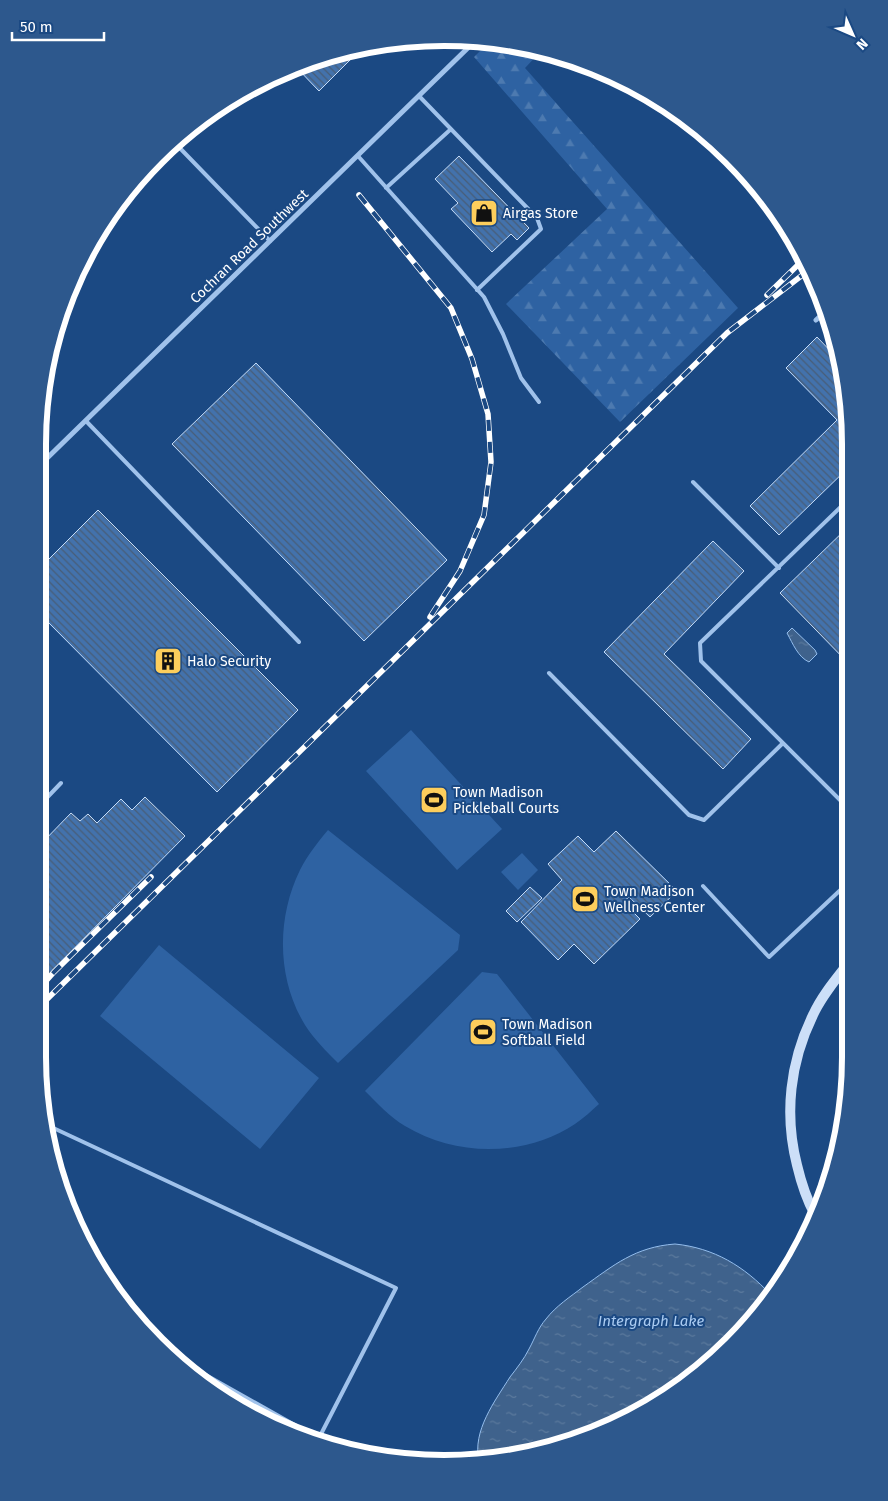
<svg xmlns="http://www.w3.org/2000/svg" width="888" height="1501" font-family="'Fira Sans',sans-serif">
<defs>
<pattern id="forest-firs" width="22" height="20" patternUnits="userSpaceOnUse" patternTransform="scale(1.25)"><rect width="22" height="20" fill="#2e62a2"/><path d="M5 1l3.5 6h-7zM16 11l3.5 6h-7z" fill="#4d7ab0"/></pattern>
<pattern id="water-ripples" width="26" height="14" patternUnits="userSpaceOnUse" patternTransform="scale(1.25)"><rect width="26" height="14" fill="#3f628c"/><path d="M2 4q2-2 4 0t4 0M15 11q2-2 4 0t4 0" fill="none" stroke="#5c7a9d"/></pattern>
<pattern id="building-back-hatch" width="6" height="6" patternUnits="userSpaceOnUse" patternTransform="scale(1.25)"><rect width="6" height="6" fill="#4372ac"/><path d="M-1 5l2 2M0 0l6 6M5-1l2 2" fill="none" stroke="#485d77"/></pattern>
</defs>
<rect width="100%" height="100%" fill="#1b4983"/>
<path fill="url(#forest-firs)" d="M489 42 523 45 541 51 525 68 738 308 620 422 506 304 607 209 474 57Z"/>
<path fill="#2e62a2" d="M411 730 502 829 457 870 366 771Z
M328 830 460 935 458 950 338 1063C326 1051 314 1039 305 1025 277 979 276 919 300 870 307 856 318 842 328 830Z
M522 853 538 870 518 890 501 872Z
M159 945 319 1078 260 1149 100 1016Z
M482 972 497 974 599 1104C591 1111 584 1118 575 1124 525 1157 456 1157 405 1126 390 1117 377 1103 365 1091Z"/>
<path fill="url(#water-ripples)" stroke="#93bded" d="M792 628 815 650 817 654 809 662C798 657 793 644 787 633Z
M675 1244C714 1248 744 1266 771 1295L712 1363 599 1433 479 1461C472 1431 495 1401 510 1377 517 1368 524 1359 529 1349 535 1338 538 1328 546 1319 556 1306 570 1297 583 1287 614 1265 635 1247 675 1244Z"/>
<path fill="url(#building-back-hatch)" stroke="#c5dcf8" d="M365 45 319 91 295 66 364 45Z
M459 156 529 228 517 240 511 234 492 252 451 209 458 203 435 179Z
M817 337 838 359 850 417V466L779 535 750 506 837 420 786 368Z
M256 363 447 560 364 641 172 444Z
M98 510 298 710 217 792 38 612V570Z
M850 525V582L839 592 850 602V665L780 593Z
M713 541 744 571 664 654 751 739 723 769 604 652Z
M145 797 185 836 38 985V891L42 886 38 882V847L71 813 80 821 88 814 97 823 121 799 132 810Z
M616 831 677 891 650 917 629 897 623 902 640 919 594 964 574 944 558 960 521 922 562 880 548 864 578 836 594 852Z
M530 887 542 898 517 922 506 911Z"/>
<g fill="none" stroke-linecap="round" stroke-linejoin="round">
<path stroke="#a0c2eb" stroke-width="4" d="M419 96 537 218 541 229 477 290
M174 142 270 241
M358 156 484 297 503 334 521 378 539 402
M386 188 451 129
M86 421 299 642
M693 482 779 568
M850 498 700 643 701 661 850 810
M549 673 689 815 704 820 782 744
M850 748 846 751 850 754
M38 807 61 783
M703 886 769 957 850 881
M49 1126 396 1288 319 1438
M181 1361 339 1450"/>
<path stroke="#a0c2eb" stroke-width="5" d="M816 320 827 310
M38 467 475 41"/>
<path stroke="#ccdff8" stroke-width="10" d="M815 1215C807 1200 801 1182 797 1165 784 1114 790 1062 813 1015 822 995 837 978 850 961"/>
<defs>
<path id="rail" d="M359 195 451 308 472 359 488 414 491 462 484 515 460 571 430 617
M767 295 804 259
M38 990 54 972 151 877
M38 1008 727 333 809 270"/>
</defs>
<use href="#rail" stroke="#fff" stroke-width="5.5"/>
<use href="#rail" stroke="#1b4983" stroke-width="4" stroke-dasharray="11" stroke-linecap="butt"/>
</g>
<defs>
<symbol id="shop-square" viewBox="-11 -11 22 22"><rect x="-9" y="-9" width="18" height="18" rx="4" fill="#fdce5c" stroke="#1b4983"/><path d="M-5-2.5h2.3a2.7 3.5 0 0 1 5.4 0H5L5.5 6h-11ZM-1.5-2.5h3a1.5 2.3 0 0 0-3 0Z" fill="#111"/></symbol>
<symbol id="building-square" viewBox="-11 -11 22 22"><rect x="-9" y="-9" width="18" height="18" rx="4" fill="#fdce5c" stroke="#1b4983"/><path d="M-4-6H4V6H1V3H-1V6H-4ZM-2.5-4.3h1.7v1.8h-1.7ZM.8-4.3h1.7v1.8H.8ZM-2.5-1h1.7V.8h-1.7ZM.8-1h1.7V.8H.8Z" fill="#111"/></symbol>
<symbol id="stadium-square" viewBox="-11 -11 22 22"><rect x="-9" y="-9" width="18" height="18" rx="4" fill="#fdce5c" stroke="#1b4983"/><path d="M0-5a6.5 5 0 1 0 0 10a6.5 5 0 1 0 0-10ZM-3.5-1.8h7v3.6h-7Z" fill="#111"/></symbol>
</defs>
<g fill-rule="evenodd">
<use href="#shop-square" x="468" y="197" width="32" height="32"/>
<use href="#building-square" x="152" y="645" width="32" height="32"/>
<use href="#stadium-square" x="418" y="784" width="32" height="32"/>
<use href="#stadium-square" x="569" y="883" width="32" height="32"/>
<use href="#stadium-square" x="467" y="1016" width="32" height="32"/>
</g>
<g text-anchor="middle" stroke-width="4" stroke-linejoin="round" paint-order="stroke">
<g font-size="14" fill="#fff" stroke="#1b4983" text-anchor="start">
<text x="503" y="218">Airgas Store</text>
<text x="187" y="666">Halo Security</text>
<text x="453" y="797">Town Madison<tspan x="453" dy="16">Pickleball Courts</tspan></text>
<text x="604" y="896">Town Madison<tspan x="604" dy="16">Wellness Center</tspan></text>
<text x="502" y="1029">Town Madison<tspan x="502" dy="16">Softball Field</tspan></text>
</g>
<g font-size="14" fill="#fff" stroke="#1b4983">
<text transform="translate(249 246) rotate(-44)" y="5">Cochran Road Southwest</text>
</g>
<g font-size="15" font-style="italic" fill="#abccf2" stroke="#1b4983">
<text x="651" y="1326">Intergraph Lake</text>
</g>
</g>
<path d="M0 0H888V1501H0ZM444 46H444A398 398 0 0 1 842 444V1057A398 398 0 0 1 444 1455H444A398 398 0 0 1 46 1057V444A398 398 0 0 1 444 46Z" fill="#2d588d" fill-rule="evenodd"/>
<path fill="none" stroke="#fff" stroke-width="6" d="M444 46H444A398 398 0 0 1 842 444V1057A398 398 0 0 1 444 1455H444A398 398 0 0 1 46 1057V444A398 398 0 0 1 444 46Z"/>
<g transform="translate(853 35) rotate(135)" stroke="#1b4983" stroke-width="4" paint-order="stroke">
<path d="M0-4L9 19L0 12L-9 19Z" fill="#ffffff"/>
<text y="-8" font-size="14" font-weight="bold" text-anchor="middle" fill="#ffffff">N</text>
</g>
<path d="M12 32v8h92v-8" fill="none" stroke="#ffffff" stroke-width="2.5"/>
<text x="20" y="32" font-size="15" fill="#ffffff" stroke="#1b4983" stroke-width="4" paint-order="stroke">50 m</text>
</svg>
